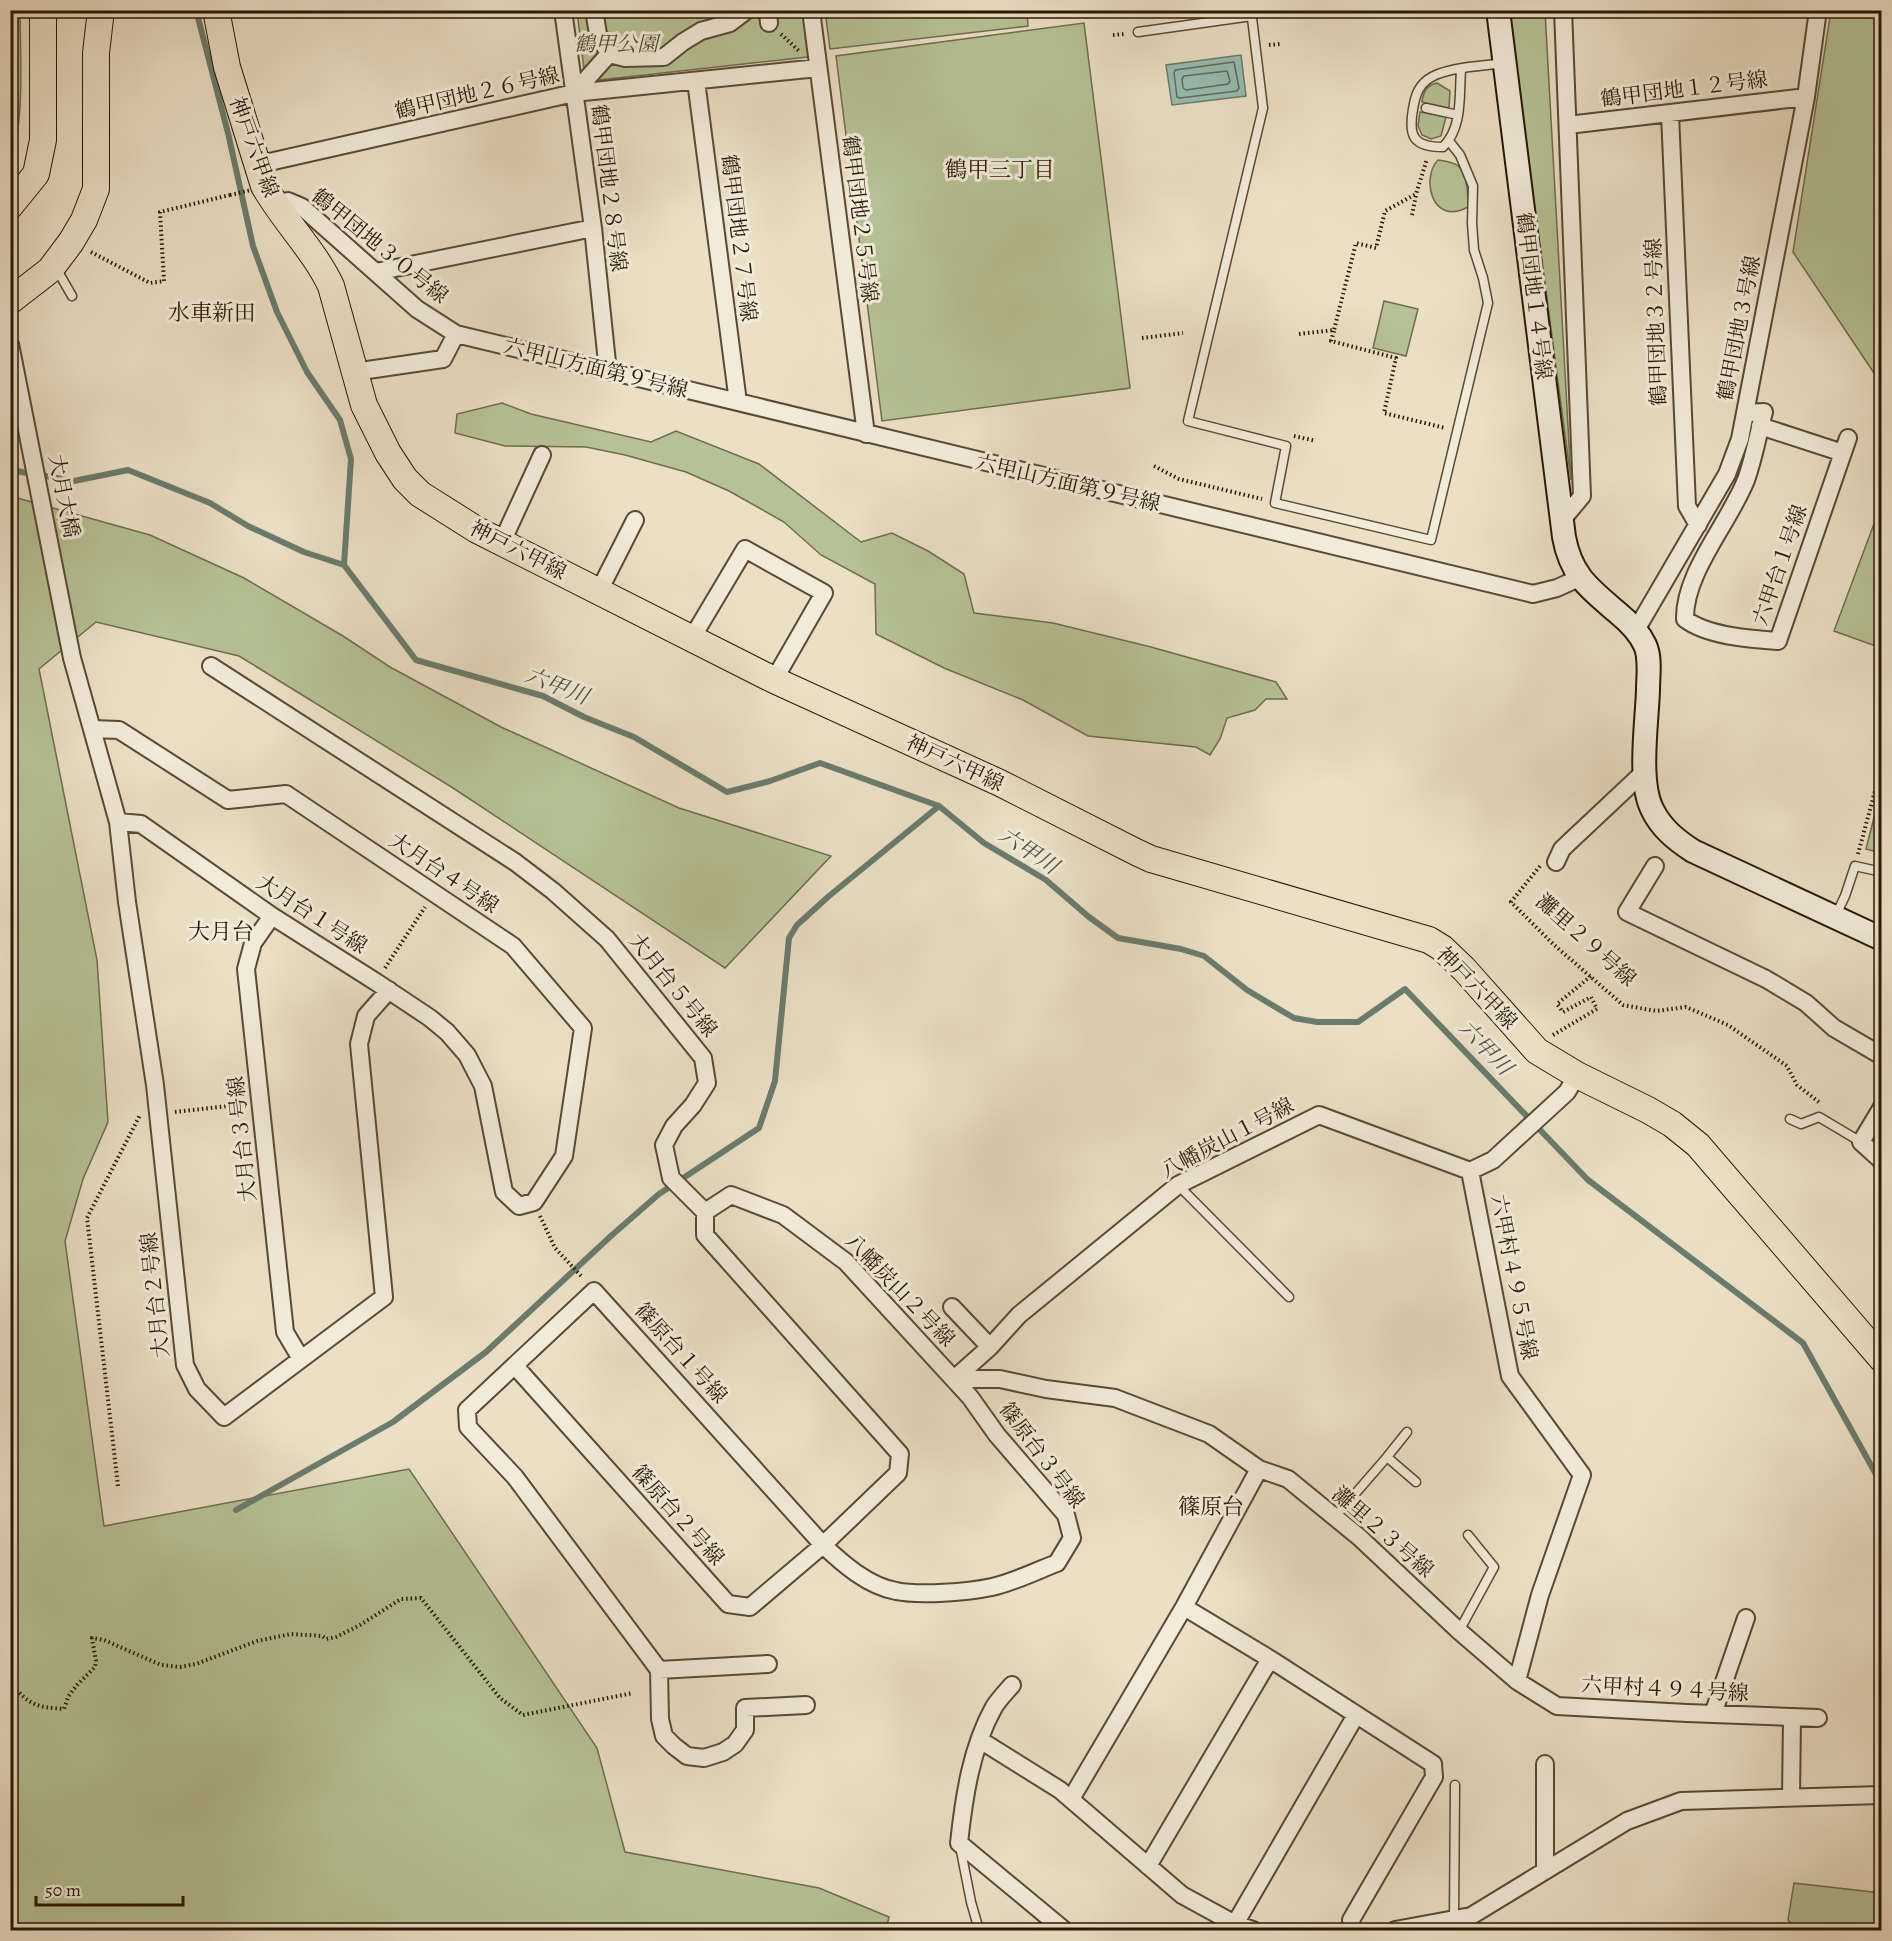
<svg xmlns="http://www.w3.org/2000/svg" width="1892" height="1941" font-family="Alegreya,'Noto Serif JP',serif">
<rect width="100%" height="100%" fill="#ebe0c6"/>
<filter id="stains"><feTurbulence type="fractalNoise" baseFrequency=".00333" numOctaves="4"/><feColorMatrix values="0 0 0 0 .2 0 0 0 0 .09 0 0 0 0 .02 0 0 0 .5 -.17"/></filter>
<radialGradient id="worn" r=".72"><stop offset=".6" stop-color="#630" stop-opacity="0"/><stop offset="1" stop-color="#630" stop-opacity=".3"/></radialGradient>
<path fill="#b6c296" stroke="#6f6c4e" stroke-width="1.5" d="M11 10 20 11C20 53 25 120 11 158Z
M577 11H803L808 57 599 80 584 69Z
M825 11H1027L1028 26 830 49Z
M1509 11H1545L1571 480Z
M1831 11H1881V380L1878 379 1793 252Z
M1084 23 1130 388 882 421 836 56Z
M1437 83 1450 91 1449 108 1422 102C1423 92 1427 85 1437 83Z
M1420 112 1446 117 1441 136 1431 139 1422 135 1418 126Z
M1438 160C1444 161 1452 162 1457 165 1468 174 1468 195 1468 207 1431 227 1421 177 1438 160Z
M1384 301 1418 309 1406 356 1373 348Z
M502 403 531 414 651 442 676 431 759 464 861 542 892 533 928 551 964 574 974 613 1053 623 1151 647 1276 682 1287 699H1266L1255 710 1227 718 1220 739 1210 755 1196 747 1088 736 1023 700 944 668 876 634 875 584 821 555 784 522 729 491 686 472 625 455 586 447 505 446 455 433 457 414Z
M10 496 150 535 244 578 343 636 390 667 501 727 679 808 831 856 725 968 453 788 239 656 96 622 39 669 97 960 108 1122 83 1179 65 1241 104 1526 409 1469 597 1748 625 1852 819 1888 889 1917 886 1930H11Z
M1881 505V648L1834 631Z
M1881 790V853L1866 849Z
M1794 1883 1881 1893V1930H1797L1788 1920Z"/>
<path fill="#98bdb2" stroke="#6b7b6d" stroke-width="1.5" d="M1241 55 1246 96 1172 105 1166 65Z"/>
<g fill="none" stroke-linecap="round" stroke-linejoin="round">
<path stroke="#606a5c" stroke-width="1.5" d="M1234 62 1239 88 1237 91 1180 98 1177 97 1174 73 1175 70Z
M1227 71 1230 81 1228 84 1186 90 1183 88 1182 79 1184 76Z"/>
<path stroke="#6b7b6d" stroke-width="6" d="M196 10 228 133 253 246 277 312 307 372 340 420 351 459 344 565
M10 470 74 481 128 470 210 503 248 526 304 552 344 565 416 660 543 696 584 717 634 737 727 792 770 781 820 763 939 806 984 843 1046 880 1089 917 1118 938 1181 949 1204 956 1247 990 1294 1018 1317 1022H1358L1405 989 1588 1180 1803 1343 1882 1485
M236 1510 393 1422 486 1352 612 1235 659 1194 759 1128 775 1081 789 938 797 925 829 896 939 806"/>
<defs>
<path id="lane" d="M1251 10 1263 108 1188 421 1286 446 1275 503 1431 540 1488 303 1483 278 1474 250 1472 223 1473 186 1460 155 1449 141
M1138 32 1252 16
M1461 70C1459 96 1463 127 1443 147 1414 147 1408 137 1413 109 1415 98 1417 88 1427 80 1443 67 1483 66 1505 63
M1426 108 1458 115
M56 268 72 296
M1835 917 1845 896 1855 866 1882 872
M1790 1119 1801 1124 1819 1117 1861 1142
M1178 1185 1289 1297
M1387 1457 1407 1432
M1335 1517 1387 1457 1416 1482
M1459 1631 1494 1567 1468 1535
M960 1846 971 1902 979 1930
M1454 1920 1455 1785"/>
<path id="street" d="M563 10 593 228 608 372
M763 10 768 13 769 23
M811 10 866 434
M609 54 625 58 664 57 683 42 701 31 730 23 747 10
M696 81 738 402
M574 93 609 54 598 34 594 10
M1670 114 1687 506 1698 525
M1568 125 1806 97
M256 165 574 93 818 68
M274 204 288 201 302 207 417 309 456 334 1533 594 1557 588 1579 578
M376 272 593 228
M10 344 72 658 118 822 127 902 155 1085 185 1365 197 1389 224 1417 384 1297 359 1044 366 1016 389 990
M354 372 443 359 456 334
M1745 413 1764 412C1758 434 1754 458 1746 480 1729 523 1684 573 1685 619 1707 636 1750 639 1778 641L1848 438
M1760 426 1843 453
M1562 520 1582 496 1563 10
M502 542 542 455
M599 591 635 520
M1636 630 1727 474 1740 439 1806 97 1818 10
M692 638 745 549 824 593 774 680
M211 666 515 862 553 891 607 939 703 1058 707 1083 693 1105 674 1126 664 1145 671 1178 705 1212
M93 729 119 730 228 800 286 794 513 946 583 1028 564 1156 534 1202 519 1206 504 1192 483 1086 467 1055 447 1032 430 1018 376 982 272 916 141 824 118 822
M1556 862 1562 849 1645 771
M1655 866 1627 912 1766 979 1806 1003 1834 1028 1882 1056
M272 916 253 943 246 969 285 1332 301 1359
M1882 1107 1861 1142 1882 1161
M1470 1171 1510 1376 1582 1475 1540 1595 1517 1681
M1470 1171 1493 1160 1567 1092 1577 1075
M952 1307 990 1347
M515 1366 728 1604 750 1607 823 1545C843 1564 868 1586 896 1591 920 1596 968 1592 992 1587 1014 1582 1036 1571 1057 1563L1072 1538 1066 1515 997 1435 970 1397 846 1262 783 1215 731 1195 705 1212V1235L900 1454 898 1473 823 1545 594 1291 467 1410 468 1427 515 1477 659 1670 660 1719 664 1736 674 1746 687 1756 704 1758 723 1752 735 1744 745 1730V1708L806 1705
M954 1379H1000L1046 1389 1115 1398 1209 1434 1259 1469 1288 1479 1359 1537 1459 1631 1517 1681 1557 1706 1687 1713 1818 1718
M954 1379 990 1347 1019 1315 1178 1185 1319 1115 1470 1171
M1184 1607 1270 1659 1433 1764 1434 1777 1351 1920 1353 1930
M659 1670 768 1664
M1012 1685C1006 1692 999 1699 994 1707 971 1748 964 1797 959 1843L1064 1930
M1713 1714 1746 1618
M980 1740 1060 1790 1182 1895 1235 1924 1253 1930
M1791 1798 1792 1717
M1071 1799 1184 1607 1259 1469
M1148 1866 1270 1659
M1545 1871V1764
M1235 1924 1356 1715
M1395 1930 1471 1916 1627 1821 1681 1801 1882 1795"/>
<path id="secondary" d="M1498 10 1564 537C1571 576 1590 589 1618 613 1629 622 1639 632 1645 645 1651 658 1648 676 1648 690 1647 722 1638 781 1652 809 1661 828 1676 840 1693 851L1882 939"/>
<path id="primary" d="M216 10 227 67 264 186C284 221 314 250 331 286L364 405 388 453 405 479 420 494 477 530 774 680 1000 783 1136 852 1151 859 1429 940 1442 948 1464 969 1537 1051 1577 1075 1648 1110 1672 1124 1698 1145 1882 1359
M10 206 36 174 43 140V10
M10 301 50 270 71 242 84 220 96 189V53L101 10"/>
</defs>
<use href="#lane" stroke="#594935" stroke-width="11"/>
<use href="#street" stroke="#594935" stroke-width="20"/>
<use href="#secondary" stroke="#281705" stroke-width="26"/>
<use href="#primary" stroke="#281705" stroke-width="28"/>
<path stroke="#281705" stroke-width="4" stroke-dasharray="1.5 3" stroke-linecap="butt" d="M781 34 800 52
M1113 35 1125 34
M1269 45 1280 44
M1412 215 1416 195
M91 252 150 283 164 281 160 212 230 195
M1334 331 1331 341 1396 358 1384 413 1445 428
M1299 334 1334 330 1356 243 1376 248 1385 211 1416 194 1427 159
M1142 338 1183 333
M1294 436 1316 441
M1154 466 1179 479 1262 499
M1858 854 1882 765
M1540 866 1511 902 1553 944 1623 1005 1656 1011 1686 1007 1728 1025 1787 1066 1797 1085 1820 1103
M385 968 425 907
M1553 1035 1597 1009 1591 997 1563 1012 1557 1004 1591 976
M175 1112 245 1104
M540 1216 555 1248 583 1278
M118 1486 87 1218 140 1115
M10 1683C30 1705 35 1707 64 1709L68 1697 77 1685 95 1667 96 1661 92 1638 104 1640 161 1665 180 1667 196 1664 257 1641 291 1634 322 1636 326 1639 336 1637 360 1625 401 1599 421 1598 500 1698 523 1715 633 1693"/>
<use href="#lane" stroke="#f2ebda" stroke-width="8"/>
<use href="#street" stroke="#f2ebda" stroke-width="16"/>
<use href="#secondary" stroke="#f2ebda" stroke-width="22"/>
<use href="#primary" stroke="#ebe0c6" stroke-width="26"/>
<path stroke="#281705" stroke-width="4" stroke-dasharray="1.5 3" stroke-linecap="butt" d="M230 195 251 190"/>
</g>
<g text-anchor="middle" stroke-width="6" stroke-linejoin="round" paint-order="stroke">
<g font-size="21" font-style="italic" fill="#534a30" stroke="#f2ebda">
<text x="616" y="51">鶴甲公園</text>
</g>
<g font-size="21" fill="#281705" stroke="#f2ebda">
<text transform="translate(1684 89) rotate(-7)" y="7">鶴甲団地１２号線</text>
<text transform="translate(477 93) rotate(-13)" y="7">鶴甲団地２６号線</text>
<text transform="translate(254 147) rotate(70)" y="7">神戸六甲線</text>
<text transform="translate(609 188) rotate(83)" y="7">鶴甲団地２８号線</text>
<text transform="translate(860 219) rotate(83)" y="7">鶴甲団地２５号線</text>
<text transform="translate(739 238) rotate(83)" y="7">鶴甲団地２７号線</text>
<text transform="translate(380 246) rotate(39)" y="7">鶴甲団地３０号線</text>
<text transform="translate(1534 296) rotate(83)" y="7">鶴甲団地１４号線</text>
<text transform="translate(1656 322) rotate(-92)" y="7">鶴甲団地３２号線</text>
<text transform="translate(1739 328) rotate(-79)" y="7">鶴甲団地３号線</text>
<text transform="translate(596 368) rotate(14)" y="7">六甲山方面第９号線</text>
<text transform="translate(1068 483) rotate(13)" y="7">六甲山方面第９号線</text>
<text transform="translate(64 496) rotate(79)" y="7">大月大橋</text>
<text transform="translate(518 550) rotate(27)" y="7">神戸六甲線</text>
<text transform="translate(1780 565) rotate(-71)" y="7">六甲台１号線</text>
<text transform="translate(955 763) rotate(25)" y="7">神戸六甲線</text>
<text transform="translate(444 873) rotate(34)" y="7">大月台４号線</text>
<text transform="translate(312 914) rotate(33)" y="7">大月台１号線</text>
<text transform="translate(1586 940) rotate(42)" y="7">灘里２９号線</text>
<text transform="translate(673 985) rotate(51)" y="7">大月台５号線</text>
<text transform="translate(1477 988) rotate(46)" y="7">神戸六甲線</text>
<text transform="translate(1227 1138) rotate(-28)" y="7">八幡炭山１号線</text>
<text transform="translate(242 1139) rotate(-96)" y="7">大月台３号線</text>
<text transform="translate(1514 1277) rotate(79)" y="7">六甲村４９５号線</text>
<text transform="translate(900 1290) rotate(46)" y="7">八幡炭山２号線</text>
<text transform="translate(155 1295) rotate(-96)" y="7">大月台２号線</text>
<text transform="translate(681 1353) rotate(48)" y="7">篠原台１号線</text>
<text transform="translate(1042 1455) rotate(53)" y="7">篠原台３号線</text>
<text transform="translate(678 1515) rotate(48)" y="7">篠原台２号線</text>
<text transform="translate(1383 1532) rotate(41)" y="7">灘里２３号線</text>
<text transform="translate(1665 1689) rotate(3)" y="7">六甲村４９４号線</text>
</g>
<g font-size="22" fill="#281705" stroke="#f2ebda">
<text x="1000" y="177">鶴甲三丁目</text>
<text x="212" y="320">水車新田</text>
<text x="221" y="939">大月台</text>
<text x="1211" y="1514">篠原台</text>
</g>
<g font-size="22" font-style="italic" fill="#4f5142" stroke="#f2ebda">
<text transform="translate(557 685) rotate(21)" y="8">六甲川</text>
<text transform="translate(1029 850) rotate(33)" y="8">六甲川</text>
<text transform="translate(1486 1047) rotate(46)" y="8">六甲川</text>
</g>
</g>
<rect width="1892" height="1941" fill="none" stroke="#ebe0c6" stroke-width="36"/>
<rect x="12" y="12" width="1868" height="1917" fill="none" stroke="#281705" stroke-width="3"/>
<rect x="18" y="18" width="1856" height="1905" fill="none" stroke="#281705" stroke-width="1.5"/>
<path d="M36 1896v9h147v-9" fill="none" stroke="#281705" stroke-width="3"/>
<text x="45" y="1896" font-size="18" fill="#281705" stroke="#f2ebda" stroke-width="4.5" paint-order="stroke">50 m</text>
<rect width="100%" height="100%" filter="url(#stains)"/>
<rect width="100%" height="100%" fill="url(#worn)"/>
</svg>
